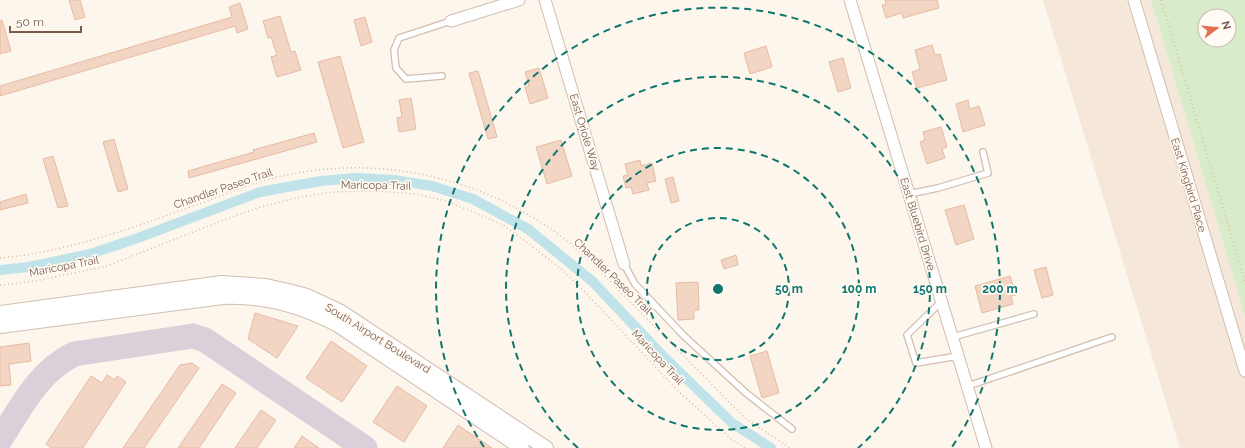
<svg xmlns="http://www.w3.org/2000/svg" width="1245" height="448" font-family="Raleway,sans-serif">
<rect width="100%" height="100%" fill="#fdf6ec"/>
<path fill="#f5e8da" d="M1043 0H1151L1245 316V448H1180Z"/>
<path fill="#d8ecc9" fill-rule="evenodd" d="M1151 0H1245V316ZM1205 16H1229V40H1205Z"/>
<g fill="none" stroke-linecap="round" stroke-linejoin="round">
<path stroke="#bfe3e8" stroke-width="10" d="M0 270 29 267 90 254 135 239 260 192 321 181 356 178 394 180 432 186 473 199 528 229 592 281 662 355 732 423 771 448"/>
<path stroke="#dbcfda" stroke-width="25" d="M0 440C21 407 38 372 74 354L193 336 205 340 365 448"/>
</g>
<path fill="#f3d5c3" stroke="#e6bba3" d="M69 0H80L85 17 75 20Z
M885 0H937L939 8 903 18 902 13 886 18 882 5 886 4Z
M240 3 248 29 237 33 235 26 0 96V86L232 17 229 7Z
M280 16 291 52 295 51 301 70 277 77 271 57 277 55 271 37 268 38 263 21Z
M365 17 372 42 361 46 354 20Z
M2 20 11 51 0 54V21Z
M932 45 935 55 940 54 947 80 917 88 912 72 920 69 915 50Z
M766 46 772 67 750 74 744 53Z
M340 56 364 142 343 148 318 62Z
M843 58 851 88 838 92 829 62Z
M539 68 548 98 530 104 525 87 529 86 525 72Z
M478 71 497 137 488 139 469 73Z
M411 98 416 129 399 132 397 118 402 117 399 100Z
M968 100 970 109 979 106 985 125 963 132 956 104Z
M941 127 947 147 942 149 945 158 927 164 920 142 925 140 923 132Z
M314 133 317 142 189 178 188 171 254 152 253 150Z
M114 139 128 189 118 192 103 142Z
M561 140 572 176 547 184 536 147Z
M53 156 68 206 58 208 43 159Z
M640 160 641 166 652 163 656 181 647 183 649 190 633 194 631 187 626 188 623 176 628 175 625 164Z
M673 177 679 201 671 203 665 179Z
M26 194 28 203 0 210V202Z
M964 205 974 239 956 245 945 210Z
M736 255 738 265 724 269 721 260Z
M1046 267 1053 295 1042 298 1034 270Z
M1010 276 1016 295 1011 296 1013 304 982 313 975 286Z
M698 282 699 310H694V319L678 320 676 283Z
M255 313 298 326 277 358 248 339Z
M331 341 367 366 342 402 306 378Z
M29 343 31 361 9 364 11 385 0 386V347Z
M767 351 779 393 762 398 750 356Z
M192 363 199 368 144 448H123L180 365Z
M107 375 115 380 117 376 126 382 83 448H51L46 444 91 376 102 383Z
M222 384 236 393 199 448H178Z
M397 386 427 406 404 442 373 422Z
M261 410 276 420 257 448H235Z
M458 425 492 448H443Z
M302 436 319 448H294Z"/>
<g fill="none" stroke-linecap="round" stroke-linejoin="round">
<defs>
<path id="service" d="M442 76 406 79 396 68 394 50 399 38 451 21
M909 194 938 188 988 173 983 152
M624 264 635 284 683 335 746 393 792 429
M942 301 907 335 916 363 958 356
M953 337 1034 314
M968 386 1112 337"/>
<path id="minor" d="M545 0 624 264
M850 0 986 448
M1134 0 1245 371
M451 21 519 0"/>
<path id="tertiary" d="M0 313 222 283 266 286 288 291 307 296 341 312 546 448
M0 326 223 297C265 295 302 306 338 325L522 448"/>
</defs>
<use href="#service" stroke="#d1beb0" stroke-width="8"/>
<use href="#minor" stroke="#d1beb0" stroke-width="13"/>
<use href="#tertiary" stroke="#d1beb0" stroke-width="16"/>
<path stroke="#d9b8a5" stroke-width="1.5" stroke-dasharray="1 3" stroke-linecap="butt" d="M1161 0 1245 281
M0 258C70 252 136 226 202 203 220 196 237 189 256 183 352 153 457 168 542 223 561 235 578 250 594 265L745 418 790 448
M0 285 36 281 107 266 229 218 261 207 296 198 332 192 376 191 417 194 446 201 478 214 503 225 529 244 561 269 585 292 677 390 731 439 745 448"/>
<use href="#service" stroke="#fff" stroke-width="5.5"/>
<use href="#minor" stroke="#fff" stroke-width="11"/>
<use href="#tertiary" stroke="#fff" stroke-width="14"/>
</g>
<g fill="none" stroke="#0f766e" stroke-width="2" stroke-dasharray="7 5">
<circle cx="718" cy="289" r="71"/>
<circle cx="718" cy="289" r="141"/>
<path d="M578 448A212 212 0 1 1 858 448"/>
<path d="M484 447A282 282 0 1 1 952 447"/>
</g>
<g text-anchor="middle" stroke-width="3.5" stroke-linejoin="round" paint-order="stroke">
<g font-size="11" fill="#7a5c4d" stroke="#fffaf3">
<text transform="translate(585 132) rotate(73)" y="4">East Oriole Way</text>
<text transform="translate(376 185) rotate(1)" y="4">Maricopa Trail</text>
<text transform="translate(1189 185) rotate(73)" y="4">East Kingbird Place</text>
<text transform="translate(223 188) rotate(-19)" y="4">Chandler Paseo Trail</text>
<text transform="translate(918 224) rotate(73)" y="4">East Bluebird Drive</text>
<text transform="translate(64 266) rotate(-11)" y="4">Maricopa Trail</text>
<text transform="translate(613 276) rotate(44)" y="4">Chandler Paseo Trail</text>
<text transform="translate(378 338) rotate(32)" y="4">South Airport Boulevard</text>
<text transform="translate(658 357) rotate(47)" y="4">Maricopa Trail</text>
</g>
</g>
<circle cx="718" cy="289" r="6" fill="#0f766e" stroke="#fffaf3" stroke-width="2"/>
<g font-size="12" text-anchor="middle" font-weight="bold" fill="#0f766e" stroke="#fffaf3" stroke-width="3.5" stroke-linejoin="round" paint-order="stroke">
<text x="789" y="293">50 m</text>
<text x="859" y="293">100 m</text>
<text x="930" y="293">150 m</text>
<text x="1000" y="293">200 m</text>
</g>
<g transform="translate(1217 28) rotate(74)"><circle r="19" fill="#fffaf3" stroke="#cabbb1"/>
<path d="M0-3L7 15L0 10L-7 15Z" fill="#e76f51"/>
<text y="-6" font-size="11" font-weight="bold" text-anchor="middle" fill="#7a5c4d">N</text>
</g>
<path d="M10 26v6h71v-6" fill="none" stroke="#7a5c4d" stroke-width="2"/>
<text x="16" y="26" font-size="12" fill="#7a5c4d" stroke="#fffaf3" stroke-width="3" paint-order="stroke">50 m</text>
</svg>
